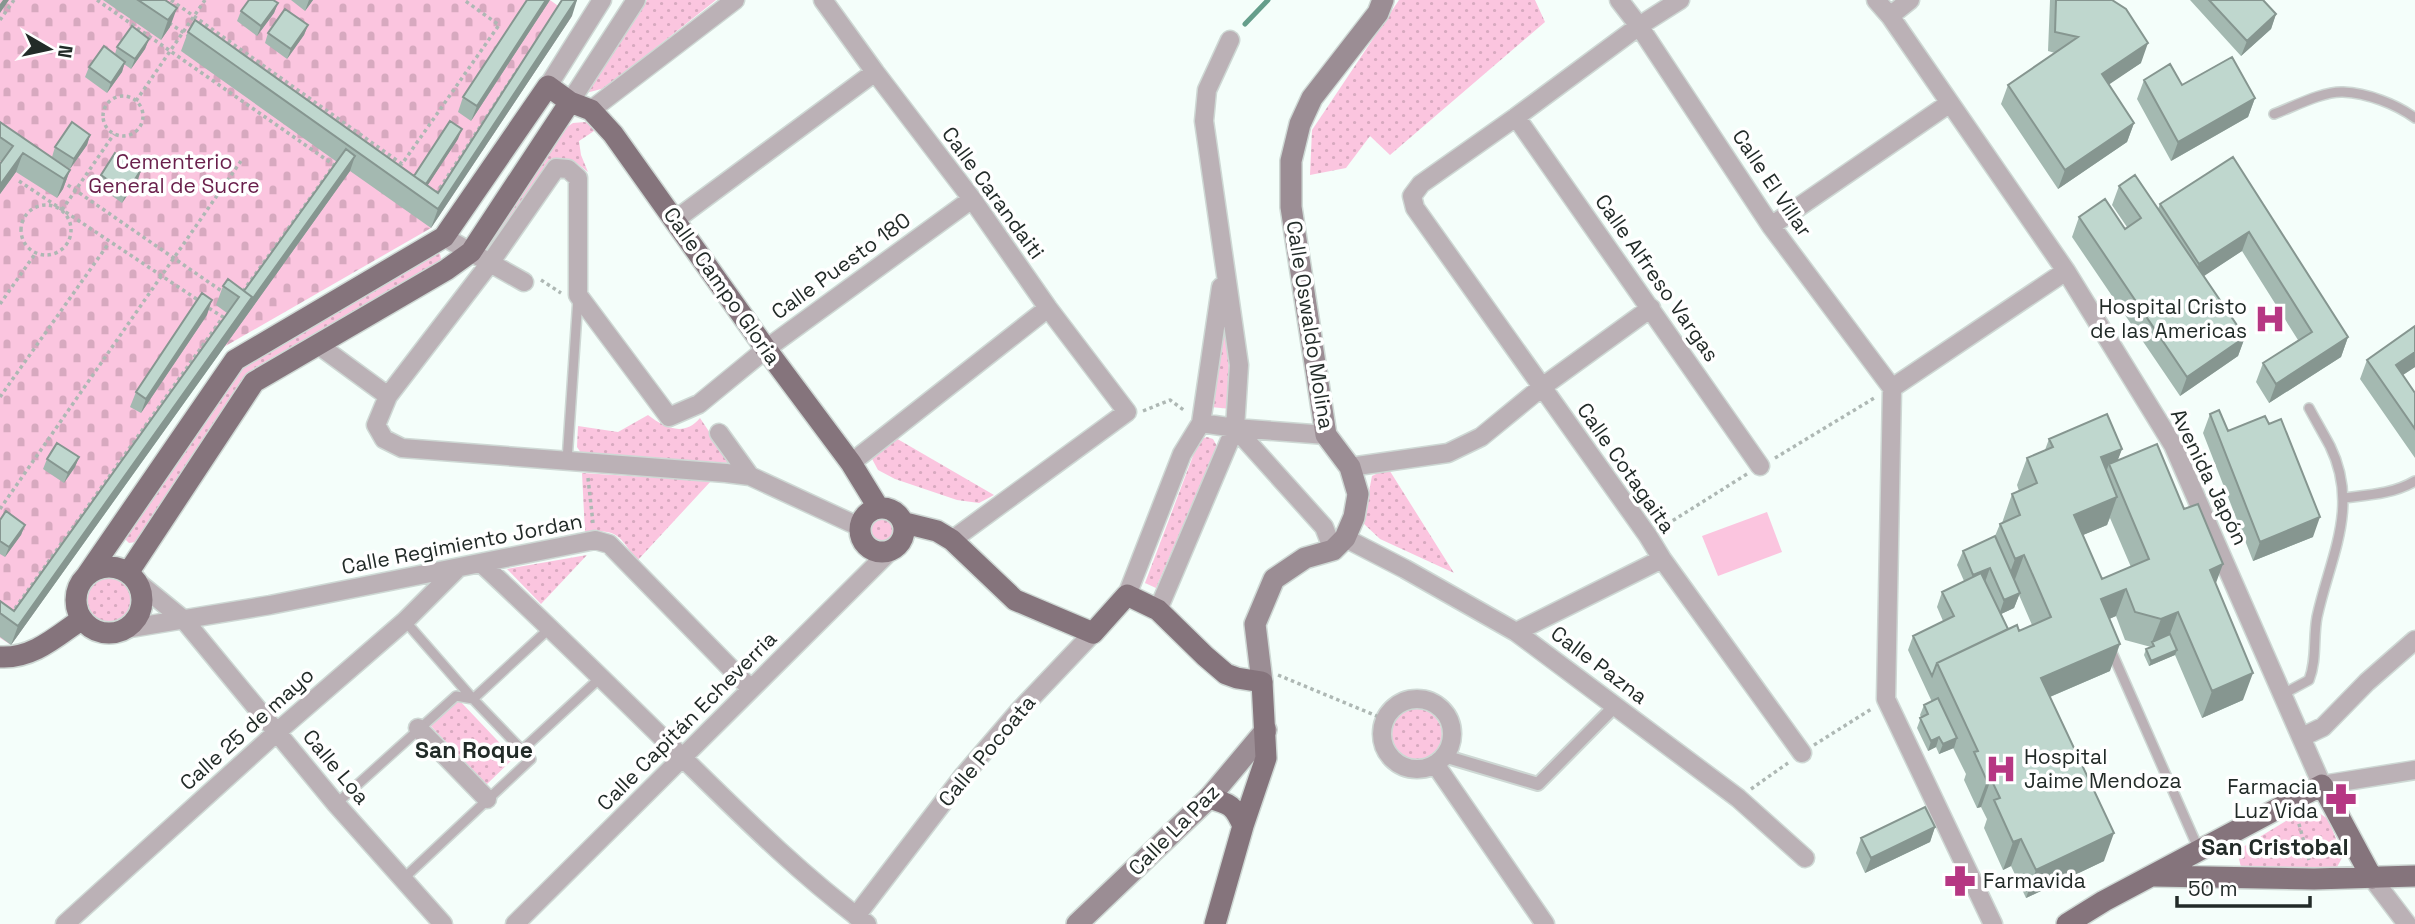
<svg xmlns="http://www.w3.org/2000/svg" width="2415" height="924" font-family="'Space Grotesk',sans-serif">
<defs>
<pattern id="grass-dots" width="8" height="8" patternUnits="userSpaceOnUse" patternTransform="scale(1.75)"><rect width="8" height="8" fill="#fbc5df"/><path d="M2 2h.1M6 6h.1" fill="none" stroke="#d7a9bf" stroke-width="1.8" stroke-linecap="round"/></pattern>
<pattern id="cemetery-stones" width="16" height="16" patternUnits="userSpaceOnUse" patternTransform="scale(1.75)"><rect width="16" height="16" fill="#fbc5df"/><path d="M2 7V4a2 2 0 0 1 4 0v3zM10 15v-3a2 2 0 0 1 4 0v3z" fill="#d7a9bf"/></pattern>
</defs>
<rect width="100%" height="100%" fill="#f4fefa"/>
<path fill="url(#grass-dots)" d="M647 0H716L605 88 586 93Z
M1399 0H1535L1545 22 1390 155 1370 136 1346 168 1310 175 1312 130Z
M585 122 597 129 579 141 581 155 588 172C575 161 565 154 549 164L489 253 483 250 561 131 573 123Z
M434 253 440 254 441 259 438 264 254 368 136 542 129 543 125 539 124 534 236 371Z
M1225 334 1227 335 1231 409 1211 407 1222 336Z
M648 415C665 428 684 437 700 418L730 463 581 453 577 447 578 426 618 432Z
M894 437 994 495 979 503 957 500 895 479 878 470 871 457Z
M1207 437 1213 439 1217 446 1156 588 1145 583 1199 440Z
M1388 468 1454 573 1380 539 1363 523 1372 476Z
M582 473 711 481 637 561C619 536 618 528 585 533Z
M868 530a15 15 0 1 1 30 0a15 15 0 1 1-30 0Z
M587 555 541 604 507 569Z
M82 600a26 26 0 1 1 52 0a26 26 0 1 1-52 0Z
M458 699 514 758 486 785 430 725Z
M1388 735a27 27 0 1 1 54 0a27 27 0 1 1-54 0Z
M2316 811 2328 819 2343 856 2336 869 2241 867 2238 855 2243 847 2296 815Z"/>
<path fill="url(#cemetery-stones)" d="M0 0H550L572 16 431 228 222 348 11 645 0 638Z"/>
<path fill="#fbc5df" d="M1767 512 1782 552 1718 576 1702 536Z"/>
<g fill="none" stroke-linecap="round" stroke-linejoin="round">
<path stroke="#659e8b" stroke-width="5" d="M1245 24 1268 0"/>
<defs>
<path id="service" d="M2274 114C2293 107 2323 91 2343 92 2367 93 2396 104 2415 118
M567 461 578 298
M2344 498C2368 495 2393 494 2415 481
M405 621 473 699 522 750
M2110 648 2199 850
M2283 694 2309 680C2317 660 2313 638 2317 617 2330 557 2360 507 2330 446 2323 433 2316 421 2309 408
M336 804 456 696 473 699 551 627
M403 879 531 759 522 750 600 678"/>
<path id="pedestrian" d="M1444 756 1538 784 1615 706"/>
<path id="minor" d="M823 0 875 72 972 199 1048 308 1127 412 952 540
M1619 0 1639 26 1771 226 1892 388
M1680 0 1639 26 1516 117 1421 184 1412 196 1415 208 1648 536 1662 559 1802 753
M1876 0 1890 16 2066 271 2173 445 2322 785 2415 770
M1890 16 1910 0
M548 86 602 0
M570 102 636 0
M591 110 735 0
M1516 117 1760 466
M675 220 875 72
M1771 226 1950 103
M444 237 524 282
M317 344 388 396
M1892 388 1886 699 1993 924
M1892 388 2066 271
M1201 423 1235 428 1326 435
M1235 428 1324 527 1333 550
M719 433 750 476
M851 463 1048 308
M1350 467 1448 453 1481 437 1542 387 1651 308
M860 527 750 476 726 473 402 448 384 439 376 425 388 396 490 263 556 168 568 169 578 178V295L669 417 699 404 766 349 972 199
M1345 538 1405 569 1516 632 1738 798 1805 858
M482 564C551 628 618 694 685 760 744 818 801 875 867 924
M135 580 184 620 336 804 443 924
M1127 595 1182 454 1201 423 1221 287
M1158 610 1235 428 1239 365 1204 121 1207 90 1230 40
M125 629 270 605 595 540 609 544 751 689
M1516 632 1662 559
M1382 734a35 35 0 1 1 70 0a35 35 0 1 1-70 0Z
M418 728 487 799
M2302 737 2323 727 2367 682 2415 640
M1435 764 1545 924
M2372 878 2407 924
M856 916 964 775 1018 712 1093 633
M65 924 277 732 405 621 458 568
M515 924 890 551"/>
<path id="secondary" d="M1262 682 1255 624 1274 579 1305 558 1333 550 1345 538 1354 517 1358 494 1350 467 1326 435 1291 207V161L1300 124 1312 98 1378 13 1383 0
M1077 924 1209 798 1266 730"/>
<path id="primary" d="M860 530a22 22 0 1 1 44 0a22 22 0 1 1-44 0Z
M905 523 937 531 952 540 1015 600 1093 633 1127 595 1158 610 1205 656 1226 674 1237 678 1262 682 1266 758 1243 826 1215 924
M76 600a33 33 0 1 1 66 0a33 33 0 1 1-66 0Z
M128 573 254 382 446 270 471 252 570 102
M87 575 235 360 444 237 548 86 570 102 591 110 613 134 766 349 851 463 878 507
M0 657C33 659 57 636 82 619
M1209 798C1230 804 1234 805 1243 826
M2155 876 2314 879 2415 876
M2067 924 2104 901 2322 785 2372 878"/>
</defs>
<use href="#service" stroke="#ced8d4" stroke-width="12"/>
<use href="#pedestrian" stroke="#ced8d4" stroke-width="16"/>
<use href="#minor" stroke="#ced8d4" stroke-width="21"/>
<use href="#secondary" stroke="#ced8d4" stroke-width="24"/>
<use href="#primary" stroke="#ced8d4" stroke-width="24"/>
<path stroke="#aeb8b4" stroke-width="3.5" stroke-dasharray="3.5 3.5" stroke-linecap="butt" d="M97 0 334 165 241 294
M171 0 402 164 499 25 464 0
M0 20 14 0
M169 23 189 36
M103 116a20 20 0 1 1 40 0a20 20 0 1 1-40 0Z
M136 101 205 0
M19 181 201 302
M62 181 223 292
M436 194 518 69
M21 230a25 25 0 1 1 50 0a25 25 0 1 1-50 0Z
M62 210 114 134
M541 280 561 293
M0 304 35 254
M0 397 109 243
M1143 411 1170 400 1185 411
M1775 458 1876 397
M588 478 593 523
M0 509 241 161
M1661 528 1747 474
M11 614 223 317 207 307
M1278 675 1384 719
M1814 745 1873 708
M1751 789 1788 763
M2297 817 2309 860"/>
<use href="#service" stroke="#bbb1b6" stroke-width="9"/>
<use href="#pedestrian" stroke="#bbb1b6" stroke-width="12"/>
<use href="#minor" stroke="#bbb1b6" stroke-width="18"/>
<use href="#secondary" stroke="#9b8d94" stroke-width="21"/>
<use href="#primary" stroke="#85747c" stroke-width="21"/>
</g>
<path fill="#a4b9b1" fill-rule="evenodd" d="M103 0H165L170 27 161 40Z
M291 0H313L305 11Z
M550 0 471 121 458 112 463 97Z
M2050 0H2112L2141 63 2108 84 2134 123 2127 142 2058 189 2001 104 2008 85 2055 53 2048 51Z
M2190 0H2263L2276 14 2271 29 2241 56Z
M278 3 274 13 257 36 237 21 241 11Z
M572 16 431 228 350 171 11 645 0 637V601L14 611 227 313 216 305 223 286 244 291 337 162 181 51 188 32 414 176 458 139 427 186 438 193Z
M308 25 304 35 287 59 265 43 268 33Z
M149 39 145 49 131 69 124 64 122 72 107 93 85 77 89 67 115 54 117 47Z
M2144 80 2255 98 2248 117 2171 161 2137 99Z
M0 122 70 170 63 189 57 198 16 172 0 194V164L2 162 0 161Z
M90 135 87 145 70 169 52 157 55 147Z
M2233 157 2348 337 2341 357 2269 403 2256 382 2263 363 2298 340 2242 251 2203 276 2245 337 2238 356 2180 396 2072 237 2079 217 2125 229 2127 227 2112 205 2119 186 2158 209 2160 204Z
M101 175 138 180 122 203 97 185Z
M207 315 141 413 130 407 136 392Z
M2415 326V367L2403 375 2415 393V458L2360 379 2367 360Z
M2210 414 2228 431 2269 424 2313 537 2253 561 2203 433Z
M2049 439 2122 449 2117 461 2216 584 2243 700 2202 718 2175 655 2149 666 2144 655 2146 649 2151 647 2125 640 2116 616 2109 619 2110 671 2050 697 2104 861 2026 898 2011 866 2003 870 1984 828 1987 819 1981 807 1977 808 1964 780 1966 774 1953 748 1939 754 1936 747 1928 751 1917 728 1921 717 1920 715 1924 705 1932 702 1908 650 1913 636 1943 621 1937 607 1942 592 1964 581 1957 565 1963 551 1995 536 2000 524 2002 523 2012 494 2019 491 2017 485 2027 458 2045 450ZM2110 518 2131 567 2102 579 2083 535 2107 525ZM2019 595 2032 625 2019 631 2008 629 2001 614 2014 608Z
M79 457 75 467 64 483 43 469 47 459Z
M0 520 25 525 21 535 5 557 0 554Z
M1935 827 1930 842 1865 873 1856 853 1861 838Z"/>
<path fill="#869690" d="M3 0H9L0 13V4Z
M309 0H313L305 11Z
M546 0H550L471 121 477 106Z
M576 0H577L572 16 431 228 438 209Z
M278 3 274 13 257 36 261 26Z
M177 8 170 27 161 40 168 20Z
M2276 14 2271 29 2241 56 2247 41Z
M308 25 304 35 287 59 291 49Z
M149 39 145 49 131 69 135 59Z
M2148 43 2141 63 2095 94 2102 74Z
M125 62 122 72 107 93 111 83Z
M2255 98 2248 117 2171 161 2178 142Z
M2134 123 2127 142 2058 189 2065 170Z
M462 129 458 139 422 194 426 184Z
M90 135 87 145 70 169 74 159Z
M23 153 16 172 0 194V185Z
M355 156 350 171 11 645 18 626 252 297Z
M70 170 63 189 57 198 64 179Z
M141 170 138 180 122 203 126 193Z
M2249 232 2242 251 2192 284 2199 264Z
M212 300 207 315 141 413 146 399Z
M2245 337 2238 356 2180 396 2187 377Z
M2348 337 2341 357 2269 403 2276 384Z
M2415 352V367L2389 384 2396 365Z
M2122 449 2113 473 2109 464 2103 480 2101 457Z
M79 457 75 467 64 483 68 473Z
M2117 497 2107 525 2064 543 2074 515Z
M2320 517 2313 537 2253 561 2260 542Z
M25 525 21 535 5 557 9 547Z
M2024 555 2014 582 2005 586 2015 559Z
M2223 564 2213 591 2210 570Z
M1990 568 1985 582 1968 590 1973 575Z
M2126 589 2116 616 2091 627 2101 599Z
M2020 593 2014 608 1999 615 2004 600Z
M2178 612 2168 639 2152 642 2161 619Z
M2120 644 2110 671 2031 705 2041 678Z
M2177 650 2175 655 2149 666 2151 661Z
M2253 673 2243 700 2202 718 2212 691Z
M1939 737 1936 747 1928 751 1931 741Z
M1957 738 1954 748 1939 754 1943 744Z
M1991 779 1981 807 1977 808 1987 781Z
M1935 827 1930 842 1865 873 1871 858Z
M2114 833 2104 861 2026 898 2036 870Z
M2021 839 2011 866 2003 870 2013 842Z"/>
<path fill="#bfd7ce" stroke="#869690" stroke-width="2" d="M138 0H165L177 8 168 20Z
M249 0H273L278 3 261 26 241 11Z
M527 0H546L477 106 463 97Z
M562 0H576L438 209 188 32 195 20 438 193Z
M2056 0H2112L2126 9 2148 43 2102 74 2134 123 2065 170 2008 85 2078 37 2055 32Z
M2209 0H2263L2276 14 2247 41Z
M285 9 308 25 291 49 268 33Z
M132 26 149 39 135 59 117 47Z
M104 46 125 62 111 83 89 67Z
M2232 57 2255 98 2178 142 2144 80 2170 64 2182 85Z
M450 121 462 129 426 184 414 176Z
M0 122 70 170 64 179 23 153 0 185V164L13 146 0 137Z
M72 122 90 135 74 159 55 147Z
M346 149 355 156 251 301 252 297 244 291Z
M115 153 141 170 126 193 101 175Z
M2233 157 2348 337 2276 384 2263 363 2312 332 2249 232 2199 264 2160 204Z
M2135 175 2245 337 2187 377 2079 217 2105 199 2125 229 2141 218 2119 186Z
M228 279 252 297 18 626 0 613V601L14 611 239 297 223 286Z
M202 293 212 300 146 399 136 392Z
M2415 326V352L2396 365 2415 393V429L2367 360Z
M2219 410 2228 431 2265 416 2269 424 2281 419 2320 517 2260 542 2210 414Z
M2107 414 2122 449 2101 457 2117 497 2074 515 2102 579 2149 559 2109 464 2157 444 2184 509 2198 504 2223 564 2210 570 2253 673 2212 691 2178 612 2161 619 2135 612 2126 589 2101 599 2120 644 2041 678 2114 833 2036 870 2021 839 2013 842 1994 800 2000 798 1991 779 1987 781 1974 752 1978 751 1937 663 2017 625 2019 631 2051 617 2024 555 2015 559 2000 524 2020 515 2012 494 2037 483 2027 458 2053 447 2049 439Z
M57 443 79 457 68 473 47 459Z
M6 511 25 525 9 547 0 541V520Z
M1995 536 2020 593 2004 600 1990 568 1973 575 1963 551Z
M1981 573 2008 629 1937 663 1932 676 1913 636 1954 616 1942 592Z
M2170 634 2177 650 2151 661 2146 649 2154 646 2152 642Z
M1938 698 1957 738 1943 744 1939 737 1931 741 1920 718 1928 714 1924 705Z
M1925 807 1935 827 1871 858 1861 838Z"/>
<defs>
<symbol id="hospital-bare" viewBox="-9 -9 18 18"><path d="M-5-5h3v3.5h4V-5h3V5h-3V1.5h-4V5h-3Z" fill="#b63783" stroke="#fff" stroke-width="2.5" paint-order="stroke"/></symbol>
<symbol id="pharmacy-bare" viewBox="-9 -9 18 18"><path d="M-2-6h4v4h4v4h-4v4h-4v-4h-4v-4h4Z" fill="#b63783" stroke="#fff" stroke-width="2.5" paint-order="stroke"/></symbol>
</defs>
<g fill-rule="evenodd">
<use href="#hospital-bare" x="2248" y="297" width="44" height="44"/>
<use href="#hospital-bare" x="1979" y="747" width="44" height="44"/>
<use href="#pharmacy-bare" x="2319" y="777" width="44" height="44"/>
<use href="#pharmacy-bare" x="1938" y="859" width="44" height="44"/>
</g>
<g text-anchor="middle" stroke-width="7" stroke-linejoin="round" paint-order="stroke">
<g font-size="21" fill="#691f4b" stroke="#fff">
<text x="174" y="169">Cementerio<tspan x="174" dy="24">General de Sucre</tspan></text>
</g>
<g font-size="21" fill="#222b28" stroke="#fff">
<text transform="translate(1772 183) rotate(56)" y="7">Calle El Villar</text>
<text transform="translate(993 193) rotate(54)" y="7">Calle Carandaiti</text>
<text transform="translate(841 266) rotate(-36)" y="7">Calle Puesto 180</text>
<text transform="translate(1657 278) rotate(55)" y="7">Calle Alfreso Vargas</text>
<text transform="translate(722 286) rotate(55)" y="7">Calle Campo Gloria</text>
<text transform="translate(1310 325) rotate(81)" y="7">Calle Oswaldo Molina</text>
<text transform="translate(1626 468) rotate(55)" y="7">Calle Cotagaita</text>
<text transform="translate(2209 477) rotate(64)" y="7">Avenida Japón</text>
<text transform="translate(462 544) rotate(-11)" y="7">Calle Regimiento Jordan</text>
<text transform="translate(1599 665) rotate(37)" y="7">Calle Pazna</text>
<text transform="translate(687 721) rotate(-45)" y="7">Calle Capitán Echeverria</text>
<text transform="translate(247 729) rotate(-42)" y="7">Calle 25 de mayo</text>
<text transform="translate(987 751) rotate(-50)" y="7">Calle Pocoata</text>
<text transform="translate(336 767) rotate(50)" y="7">Calle Loa</text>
<text transform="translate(1174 830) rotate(-45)" y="7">Calle La Paz</text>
</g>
<g font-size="21" fill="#222b28" stroke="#fff" text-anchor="end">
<text x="2247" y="314">Hospital Cristo<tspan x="2247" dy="24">de las Americas</tspan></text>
<text x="2024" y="764" text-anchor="start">Hospital<tspan x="2024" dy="24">Jaime Mendoza</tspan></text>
<text x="2318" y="794">Farmacia<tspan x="2318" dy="24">Luz Vida</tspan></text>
<text x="1983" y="888" text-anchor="start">Farmavida</text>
</g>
<g font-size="23" font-weight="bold" fill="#222b28" stroke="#fff">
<text x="474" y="758">San Roque</text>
<text x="2275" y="855">San Cristobal</text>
</g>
</g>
<g transform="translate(49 49) rotate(99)" stroke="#ffffff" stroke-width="5" paint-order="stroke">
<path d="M0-5L12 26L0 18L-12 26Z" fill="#222b28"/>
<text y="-10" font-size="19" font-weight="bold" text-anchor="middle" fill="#222b28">N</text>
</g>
<path d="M2177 896v10h133v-10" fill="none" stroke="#222b28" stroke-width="3.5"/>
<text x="2188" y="896" font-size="21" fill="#222b28" stroke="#ffffff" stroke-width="5" paint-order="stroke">50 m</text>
</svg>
